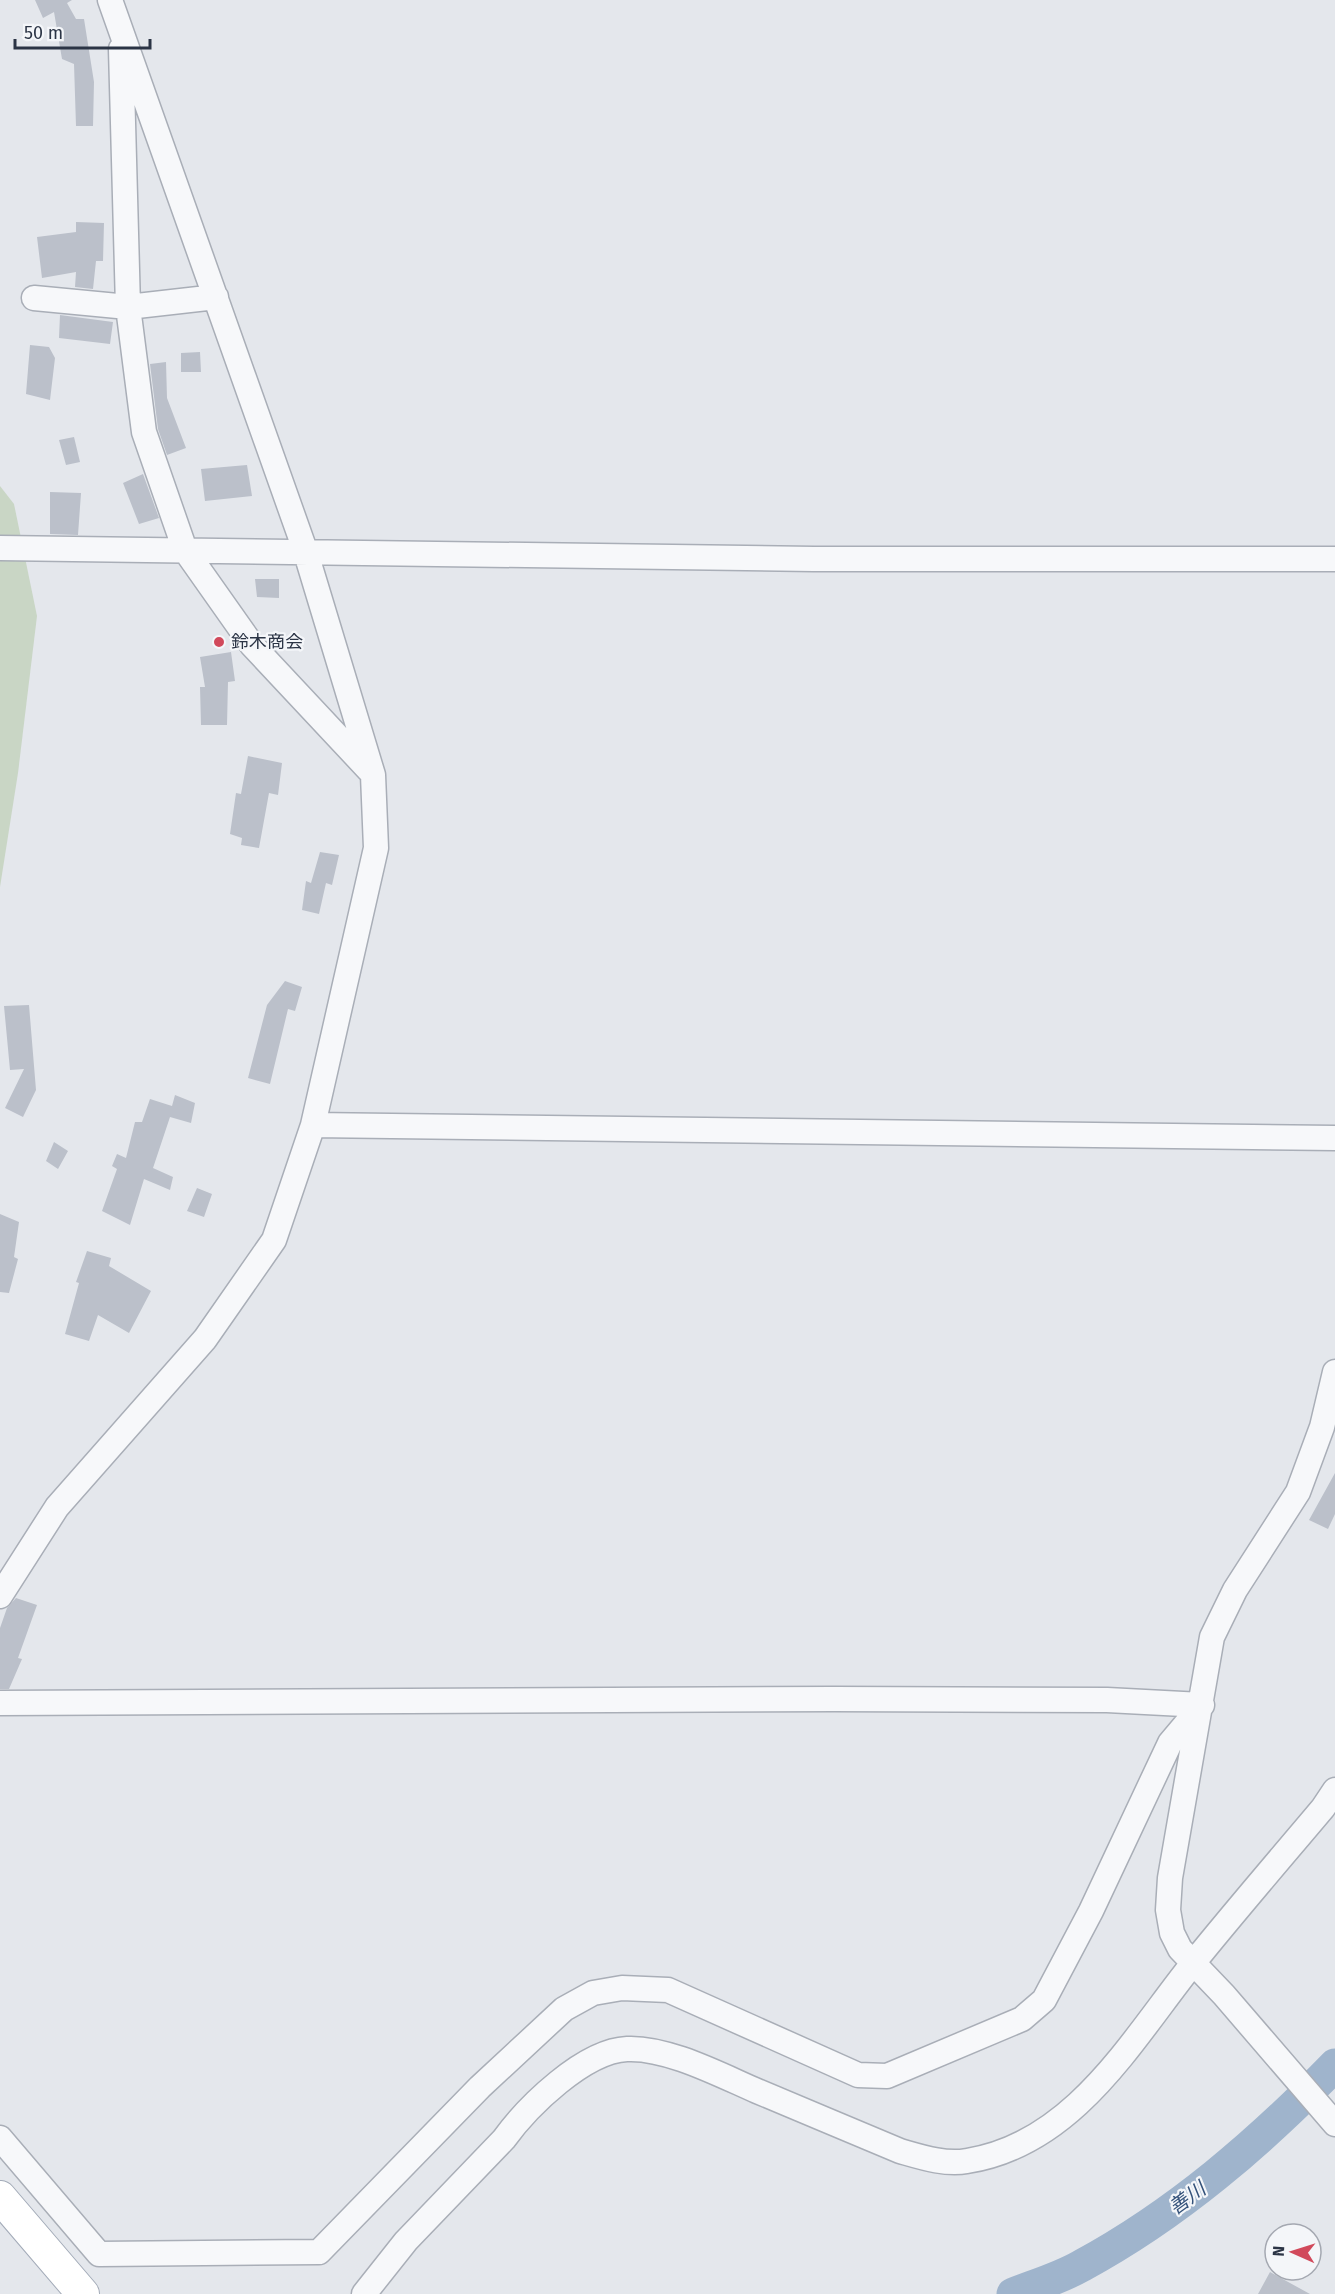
<svg xmlns="http://www.w3.org/2000/svg" width="1335" height="2294" font-family="'Fira Sans','Noto Sans JP',sans-serif">
<rect width="100%" height="100%" fill="#e4e7ec"/>
<path fill="#c9d6c5" d="M0 486 14 504 37 616 18 773 0 887Z"/>
<g fill="none" stroke-linecap="round" stroke-linejoin="round">
<path stroke="#9fb4cc" stroke-width="33" d="M1013 2294C1036 2285 1060 2278 1081 2266 1177 2214 1259 2143 1335 2065"/>
</g>
<path fill="#bbc0ca" d="M35 0H72L67 3 76 19H84L94 82 93 126H76L74 64 62 59 54 12 43 18Z
M76 222 104 223 103 261H96L93 289 75 287 76 272 42 278 37 237 76 232Z
M60 315 113 322 110 344 59 338Z
M30 345 49 347 55 358 50 400 26 394Z
M200 352 201 372H181V353Z
M166 362 167 398 186 448 167 455 158 429 150 364Z
M74 437 80 462 66 465 59 440Z
M247 465 252 496 205 501 201 469Z
M143 474 159 518 139 524 123 483Z
M50 492 81 493 78 535 50 534Z
M255 579H279V598L257 597Z
M231 652 235 681 228 682 227 725H201L200 687H205L200 657Z
M248 756 282 763 278 795 269 793 259 848 241 845 242 838 230 834 236 793 241 794Z
M320 852 339 855 332 885 326 883 319 914 302 910 306 881 311 883Z
M285 981 302 987 295 1011 288 1009 270 1084 248 1078 267 1005Z
M29 1005 36 1090 23 1117 5 1108 24 1069 10 1070 4 1006Z
M175 1095 195 1103 191 1123 170 1117 153 1168 173 1177 170 1190 144 1179 130 1225 102 1211 117 1169 112 1166 117 1154 126 1158 135 1122H142L150 1099 172 1106Z
M54 1142 68 1151 58 1169 46 1161Z
M197 1188 212 1194 204 1217 187 1211Z
M0 1214 19 1222 14 1257 18 1259 9 1293 0 1292Z
M87 1251 111 1258 109 1266 151 1291 129 1333 98 1315 89 1341 65 1334 79 1283 76 1282Z
M1335 1473V1514L1328 1529 1309 1520Z
M16 1598 37 1605 18 1658 22 1659 9 1689H0V1628L7 1608Z
M1270 2272 1310 2294H1258Z"/>
<g fill="none" stroke-linecap="round" stroke-linejoin="round">
<defs>
<path id="minor" d="M121 49 128 307 144 432 185 550 252 645 369 770
M34 298 128 307 216 297
M0 548 814 559H1335
M313 1125 1335 1138
M1335 1372 1322 1427 1298 1492 1235 1590 1212 1637 1170 1878 1168 1910 1172 1933 1180 1949 1224 1995 1335 2124
M0 1596 57 1507 205 1339 274 1240 313 1125 376 848 373 775 305 550 110 0
M0 1703 834 1699 1107 1700 1202 1705
M0 2138 99 2254 319 2252 480 2087 564 2009 593 1993 622 1988 668 1990 858 2075 887 2076 1022 2019 1044 2000 1091 1911 1170 1743 1202 1705
M364 2294 406 2241 504 2139C528 2106 584 2051 627 2049 667 2047 720 2075 757 2091 805 2111 852 2131 900 2151 921 2157 945 2165 967 2161 1075 2144 1132 2039 1194 1962 1236 1910 1280 1859 1323 1808L1335 1790"/>
<path id="major" d="M0 2197 83 2294"/>
</defs>
<use href="#minor" stroke="#a9aeb7" stroke-width="27"/>
<use href="#major" stroke="#a3abb8" stroke-width="34"/>
<use href="#minor" stroke="#f7f8fa" stroke-width="24"/>
<use href="#major" stroke="#fff" stroke-width="32"/>
</g>
<circle fill="#d1495b" stroke="#f4f6f9" stroke-width="2" cx="219" cy="642" r="6"/>
<g text-anchor="middle" stroke-width="4.5" stroke-linejoin="round" paint-order="stroke">
<g font-size="18" fill="#2b3445" stroke="#f4f6f9" text-anchor="start">
<text x="231" y="648">鈴木商会</text>
</g>
<g font-size="20" font-style="italic" fill="#34527a" stroke="#f4f6f9">
<text transform="translate(1187 2198) rotate(-36)" y="7">善川</text>
</g>
</g>
<g transform="translate(1293 2252) rotate(273)"><circle r="28" fill="#f4f6f9" stroke="#a4a8b1" stroke-width="1.5"/>
<path d="M0-4.5L10 22L0 15L-10 22Z" fill="#d1495b"/>
<text y="-9" font-size="16" font-weight="bold" text-anchor="middle" fill="#2b3445">N</text>
</g>
<path d="M15 39v9h135v-9" fill="none" stroke="#2b3445" stroke-width="3"/>
<text x="24" y="39" font-size="18" fill="#2b3445" stroke="#f4f6f9" stroke-width="4.5" paint-order="stroke">50 m</text>
</svg>
